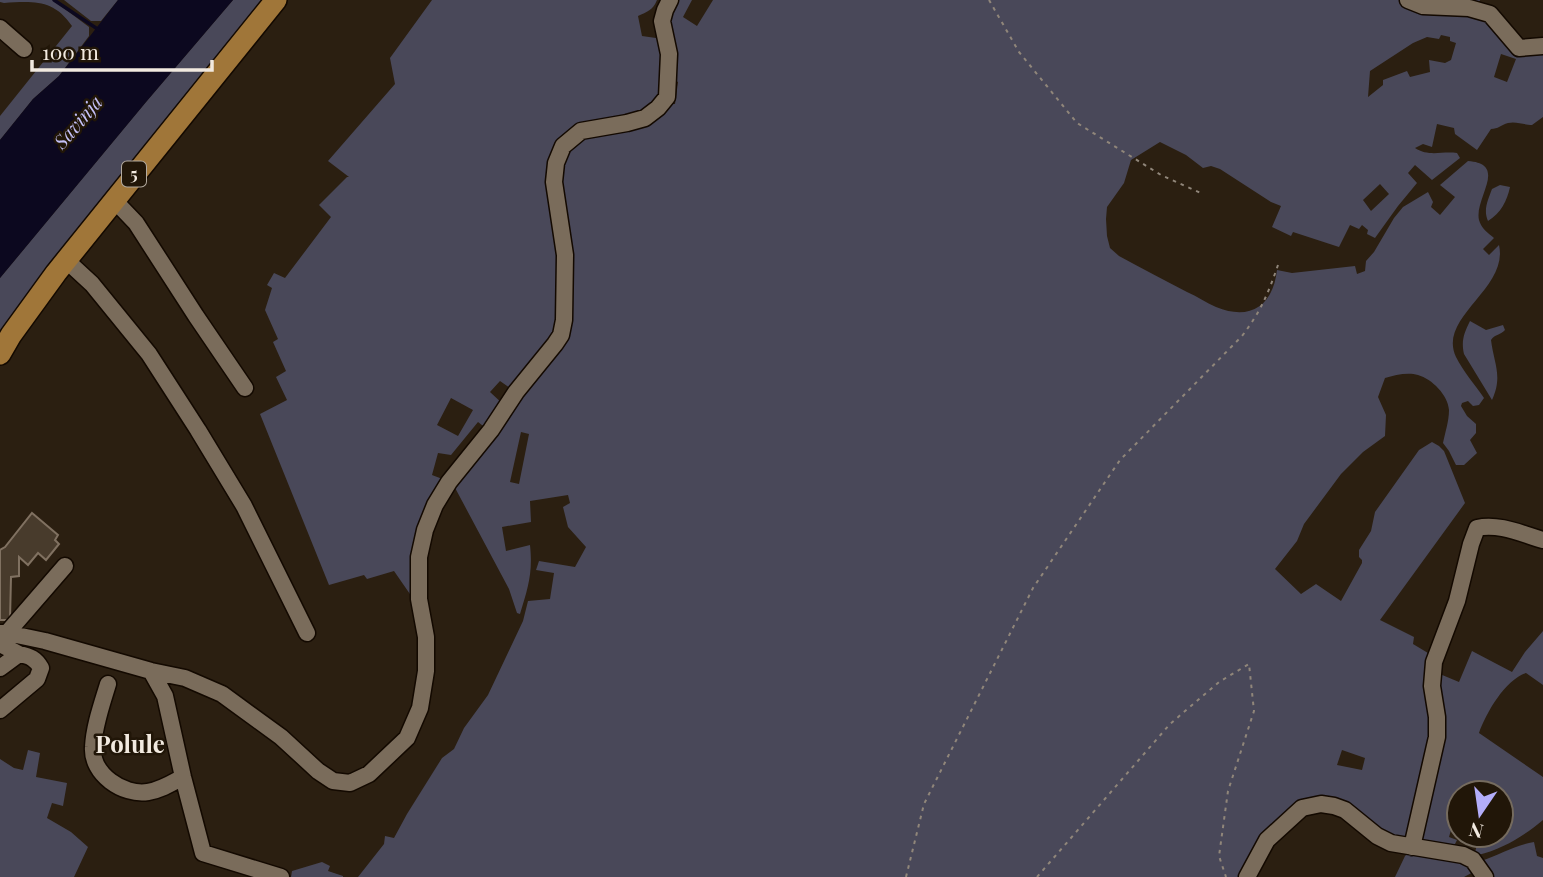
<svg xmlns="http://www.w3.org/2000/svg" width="1543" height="877" font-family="'Playfair Display',serif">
<rect width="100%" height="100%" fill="#2b1f11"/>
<path fill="#494859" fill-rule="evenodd" d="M0 0H53L89 27V36L59 76 33 99 0 140V116L72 26C54 0 35 1 4 3L0 2Z
M64 0H118L101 21H91Z
M233 0H267L0 334V278L146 102Z
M432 0H657C653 10 647 12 638 16L642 36 663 39 667 76 655 107 559 145 558 331 513 390 500 381 490 392 504 405 487 429 478 422 451 455 438 453 432 475 445 480 412 597 394 571 367 579 364 575 329 585 260 414 287 400 276 377 286 371 273 342 278 339 265 310 272 288 267 285 274 273 285 278 331 217 319 205 347 177H349L328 161 395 84 390 58ZM451 398 473 410 458 436 437 425Z
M679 0H692L683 17 697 26 713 0H1480L1474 12 1502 35 1543 48V117L1532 125C1525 125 1516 121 1508 123 1501 125 1498 129 1491 129L1477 150 1455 134 1454 128 1437 124 1432 147 1423 144 1415 148C1429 157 1441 151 1457 153L1460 158 1432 180 1415 165 1408 173 1417 183 1398 206 1375 238 1367 234 1368 230 1362 225 1359 229 1350 225 1339 247 1293 232 1291 236 1272 227 1281 206 1271 202 1220 169 1211 166 1203 168 1186 155 1160 142 1131 160 1124 183 1107 207 1106 219 1107 236 1110 248 1119 256C1141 268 1164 280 1187 292 1197 296 1206 303 1216 307 1250 321 1273 306 1277 270L1292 273 1355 266 1357 274 1365 271 1366 261 1374 252 1394 218 1403 207 1428 192 1433 202 1431 207 1440 215 1455 197 1440 185 1468 161C1509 164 1474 198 1479 220 1481 228 1488 233 1494 238L1483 249 1489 255 1499 245C1509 289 1437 317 1456 357 1463 371 1475 385 1484 398L1479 405 1473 406 1468 401 1462 403 1461 406 1467 416 1476 424V433L1470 440 1477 453 1464 465H1456L1449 451 1443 443C1445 433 1449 421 1449 410 1448 395 1432 379 1418 375 1408 372 1395 375 1385 378L1378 397 1386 415 1385 436 1363 452 1341 474 1304 524 1297 541 1275 569 1301 594 1316 584 1341 601 1362 563V560L1359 557V550L1371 531 1375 512 1419 450 1432 442 1439 446 1444 451 1465 503 1380 620 1414 637 1413 644 1433 656 1434 717 1412 831 1403 842 1368 824 1302 804 1243 877H358L384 844 385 836 394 838 407 814 442 758 454 749 464 728 488 695 523 621 528 601 550 599 554 573 536 570 539 561 575 567 586 547 568 527 563 507 570 503 568 495 530 501 531 522 502 527 506 551 530 545C533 573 528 588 520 614L517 613 509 589 453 484 562 338 559 178 567 148 576 138 667 104H675L678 82 674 80C670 55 659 21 679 0ZM1441 35 1450 37V41L1456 43 1451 60 1445 63 1429 60 1430 72 1410 77 1407 71 1383 80V85L1368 97 1370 71 1413 43 1427 37 1439 39ZM1501 54 1516 59 1507 82 1494 77ZM1380 184 1389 194 1371 211 1363 200ZM521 432 529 434 519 484 510 482ZM1342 750 1365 758 1362 770 1337 765Z
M1500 185 1510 187C1507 201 1501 213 1488 221 1483 210 1488 200 1492 189Z
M1470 321 1486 330 1503 325 1505 330C1501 335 1495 334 1491 340 1494 364 1503 376 1492 400L1464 354C1461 341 1464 333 1470 321Z
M1543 631V685L1526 673C1505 680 1486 713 1479 733L1543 777V820C1524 836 1503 849 1478 855L1475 852 1480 835H1501V793H1459V817L1455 816 1449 837 1457 840 1455 844 1448 848 1417 840 1426 798 1435 672 1459 682 1472 651 1512 672 1525 652Z
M28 750 40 753 36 777 67 783 63 806 52 803 47 818 71 832 88 847 74 877H0V759L14 768 23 770Z
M1534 842 1537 856 1543 858V877H1488L1481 861C1499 855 1515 845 1534 842Z
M1410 851 1461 859 1477 870 1464 877H1395L1405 856Z
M322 862 330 866 328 871 343 876V877H291L292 871Z"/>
<path fill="#0c081f" d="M118 0H233L146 102 0 278V140L33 99 59 76Z"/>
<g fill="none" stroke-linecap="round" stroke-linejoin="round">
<path stroke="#0c081f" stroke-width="3.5" d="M54 0 99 30"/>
</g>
<path fill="#483b2c" stroke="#807161" stroke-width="2" d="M32 513 58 535 55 540 59 544 46 560 38 553 28 565 19 557V576L11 577 10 620H0V550L5 547Z"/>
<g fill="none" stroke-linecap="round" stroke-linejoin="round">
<defs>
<path id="minor" d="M1408 0 1423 6 1469 8 1490 14 1519 48 1543 46
M0 28 24 49
M114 200 136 223 196 316 245 388
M66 260 92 284 149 354 198 430 244 506 307 633
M0 633H7L45 641 151 671 185 678 222 694 281 737 318 771 333 781 350 783 369 774 407 738 420 708 426 671V637L419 599V557L425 530 435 505 449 482 491 430 516 392 555 344 561 335 564 320 565 255 554 182 556 163 563 146 581 131 627 123 645 118 658 108 667 97 669 54 662 21 665 10 670 0
M7 633 65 566
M0 644 19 654 0 668
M151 671 165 696 183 777 203 853 281 877
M108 684C102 704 94 726 93 747 91 774 123 796 148 792 161 790 172 783 183 777
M0 710 37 679 41 668C36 659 30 656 19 654
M1412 847 1437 737V717L1432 686 1434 662 1457 601 1471 544 1477 528C1499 523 1522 534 1543 540
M1247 877 1267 840 1302 808 1321 804 1334 806 1345 810 1377 836 1391 843 1463 855 1473 860 1485 877"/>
<path id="major" d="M0 354 11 335 56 273 276 0"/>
</defs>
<use href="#minor" stroke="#130900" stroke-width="19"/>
<use href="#major" stroke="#130900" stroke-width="24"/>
<path stroke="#90867a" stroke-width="2" stroke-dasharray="3.5 5" stroke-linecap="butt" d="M989 0 1019 52 1077 123 1161 175 1203 194
M906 877 924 804 1033 588 1120 460 1242 336C1261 311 1268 294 1278 265
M1037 877 1170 724 1219 682 1249 664 1254 711 1228 791 1219 856 1226 877"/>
<use href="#minor" stroke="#7a6c5b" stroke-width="16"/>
<use href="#major" stroke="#a07639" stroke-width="21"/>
</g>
<g text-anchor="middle" stroke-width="5" stroke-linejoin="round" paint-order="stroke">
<rect fill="#211608" stroke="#b3aa9f" stroke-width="2" x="122" y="161.5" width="24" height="25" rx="5"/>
<g font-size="16" font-weight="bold" fill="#f2eae0">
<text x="134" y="180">5</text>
</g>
<g font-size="19" font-style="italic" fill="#c4c0f7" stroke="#211608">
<text transform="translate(78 122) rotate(-49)" y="7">Savinja</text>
</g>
<g font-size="24" font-weight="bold" fill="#f2eae0" stroke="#211608">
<text x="130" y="753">Polule</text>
</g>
</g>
<g transform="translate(1480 814) rotate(193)"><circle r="33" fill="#211608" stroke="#756b5e" stroke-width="2"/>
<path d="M0-5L12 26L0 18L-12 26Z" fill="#b3adf9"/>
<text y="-10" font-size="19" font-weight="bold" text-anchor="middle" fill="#f2eae0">N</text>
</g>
<path d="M32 60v10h180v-10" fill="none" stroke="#f2eae0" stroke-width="3.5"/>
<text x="42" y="60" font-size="21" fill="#f2eae0" stroke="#211608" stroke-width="5" paint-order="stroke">100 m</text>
</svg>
